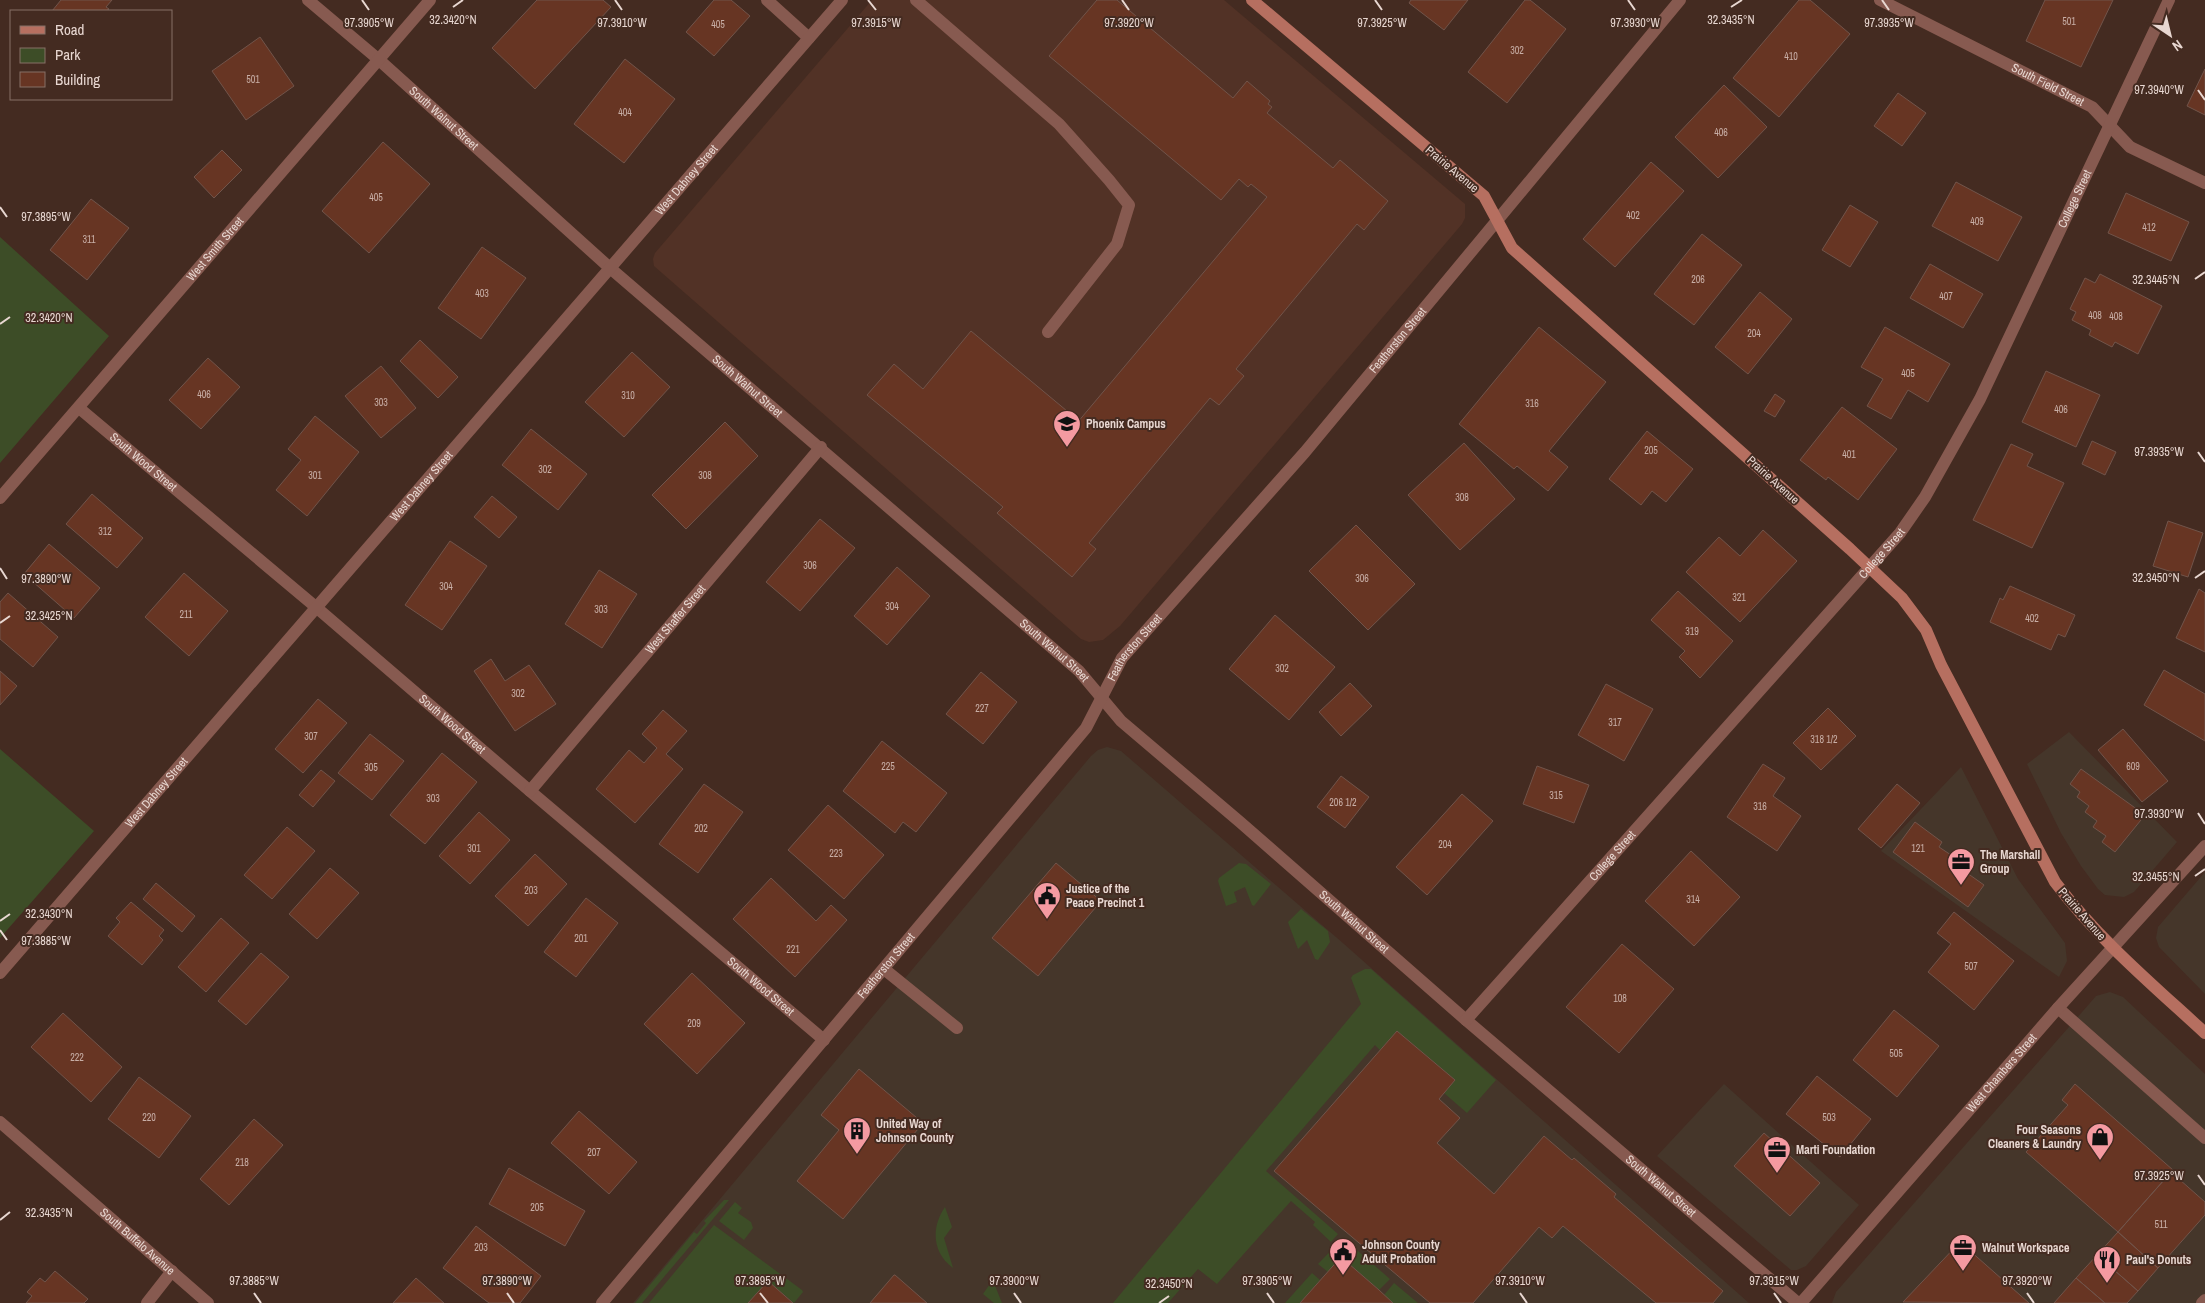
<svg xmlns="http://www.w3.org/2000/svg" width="2205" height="1303" font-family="'Archivo Narrow',sans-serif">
<rect width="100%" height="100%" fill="#442b21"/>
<path fill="#45362a" d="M2069 732 2177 842 2134 892 2124 897 2105 895 2098 889 2081 866 2061 833 2027 764Z
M1107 747 1121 751 1344 944 1749 1303H633L1091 756 1098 750Z
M1961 767 2018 879 2065 943 2067 961 2059 977 1881 851Z
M2205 872V994L2159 947 2156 938 2158 927Z
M2110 992 2123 997 2205 1074V1303H1832L1836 1292 2090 1003 2096 996Z
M1724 1084 1859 1205 1806 1266 1797 1270H1791L1657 1156Z"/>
<path fill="#523226" d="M872 0H1224L1465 204V218L1462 224 1120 626 1103 640 1089 642 1081 639 654 266 653 259 655 253Z"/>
<path fill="#3d4d27" d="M0 237 109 336 0 463Z
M0 749 94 831 0 938Z
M1239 863 1246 864 1271 884 1254 906 1252 905 1245 887 1234 892 1237 902 1226 906 1218 881 1219 878Z
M1301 909 1328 931 1330 942 1318 960 1315 959 1307 940 1298 949 1289 925 1288 922Z
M1365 969H1371L1380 977 1496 1080 1467 1113 1444 1093 1455 1080 1397 1031 1380 1050 1375 1045 1266 1171 1338 1234 1331 1242 1313 1225 1315 1222 1291 1201 1217 1284 1198 1269 1168 1303H1113L1361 1004 1351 978 1353 975Z
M724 1200H729L642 1303H635L694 1232 697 1234 706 1223 704 1221Z
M735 1202 742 1208 738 1213 751 1222 753 1228 744 1240 719 1221Z
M945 1207 952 1227 944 1238 953 1268C932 1253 931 1227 945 1207Z
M714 1225 802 1290 803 1292 794 1303 768 1281 748 1303H649Z
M1343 1238 1390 1279 1379 1290 1341 1257 1328 1272 1318 1264Z
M1312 1273 1320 1280 1300 1303H1285Z
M992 1281 994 1283 1002 1303H994L983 1294Z
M1394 1283 1418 1303H1393L1384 1295Z"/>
<path fill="#673523" stroke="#71544a" d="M61 0H112L106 7 109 9 106 11H52Z
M537 0H603L611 7 535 89 492 48Z
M714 0H731L750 16 714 56 686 32Z
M1097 0H1117L1233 98 1247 81 1270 101 1268 104 1272 107 1267 113 1333 168 1340 160 1388 201 1364 230 1357 224 1236 369 1244 376 1219 405 1210 398 1089 543 1096 549 1072 577 997 513 1003 507 867 395 894 364 923 389 971 331 1073 416 1071 419 1077 423 1267 197 1251 184 1248 187 1239 179 1221 200 1049 56Z
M1411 0H1468L1444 30 1409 3Z
M1525 0H1530L1566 29 1507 103 1468 72Z
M1799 0H1810L1850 34 1779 117 1733 78Z
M2045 0H2113L2081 67 2026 41Z
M260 37 294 86 246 120 212 71Z
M625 59 675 99 624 163 574 124Z
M2205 69V115L2187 106Z
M1724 85 1767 127 1718 178 1675 137Z
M1898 93 1926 113 1902 146 1874 126Z
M383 142 430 184 369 253 322 211Z
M222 150 242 170 214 198 194 177Z
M1651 162 1684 191 1615 267 1583 239Z
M1956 182 2022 217 1998 261 1932 226Z
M2126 193 2189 222 2171 261 2108 233Z
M91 199 129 228 87 280 50 250Z
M1850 205 1878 222 1850 267 1822 250Z
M1702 234 1742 265 1694 325 1654 294Z
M482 247 526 278 481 339 438 308Z
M1930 264 1983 294 1963 328 1910 298Z
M2100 274 2162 306 2138 354 2115 342 2112 347 2089 335 2091 330 2072 320 2076 312 2070 309 2085 278 2095 283Z
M1760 292 1792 319 1748 374 1715 347Z
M1539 327 1606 382 1549 451 1568 467 1548 491 1517 466 1514 469 1459 424Z
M1885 327 1950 364 1928 402 1908 390 1891 419 1867 406 1883 379 1861 367Z
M420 340 458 377 438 398 400 361Z
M632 352 670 387 624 437 585 402Z
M208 358 240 387 201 429 169 400Z
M381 366 416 408 381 438 345 396Z
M2046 371 2100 395 2076 447 2022 422Z
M1775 394 1785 401 1775 417 1764 411Z
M1842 407 1897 449 1858 500 1828 477 1826 480 1800 460Z
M315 416 359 452 307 516 276 490 301 460 288 449Z
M725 422 758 456 686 529 652 495Z
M531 429 587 474 558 510 502 465Z
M1647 431 1693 469 1666 502 1652 491 1641 505 1609 479Z
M2092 441 2116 452 2105 475 2082 464Z
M1464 443 1515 499 1460 550 1408 495Z
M2011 444 2033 454 2027 466 2064 483 2032 548 1973 520Z
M92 494 143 538 117 568 66 524Z
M492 496 517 517 499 538 474 517Z
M820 519 855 548 800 611 766 582Z
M2168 521 2203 533 2188 577 2153 566Z
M1356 525 1415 584 1368 630 1309 571Z
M1763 530 1797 561 1740 622 1686 572 1719 537 1740 556Z
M450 541 487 566 442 630 405 605Z
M49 544 100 588 74 618 24 574Z
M897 567 930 596 887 645 854 616Z
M599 570 637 594 602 648 565 624Z
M184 573 228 611 189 656 145 617Z
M2010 586 2075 615 2065 637 2058 634 2051 650 1990 622 2000 598 2003 600Z
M2199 589 2205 593V652L2176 638Z
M1678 591 1733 641 1700 678 1679 657 1685 651 1651 620Z
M8 593 58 637 33 667 0 639V602Z
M1275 615 1335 667 1289 720 1229 669Z
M491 659 505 681 529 665 556 704 515 731 474 671Z
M2164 670 2205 694V741L2144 705Z
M0 671 17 686 0 705Z
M981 672 1017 702 983 744 946 714Z
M1350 683 1372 706 1341 736 1319 712Z
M1606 684 1653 709 1624 761 1578 735Z
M318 699 347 723 303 773 275 749Z
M1828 708 1856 736 1821 770 1793 743Z
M663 710 687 731 666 754 683 769 635 823 596 789 629 750 644 763 657 748 642 734Z
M2123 729 2168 781 2142 802 2098 750Z
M370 734 404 761 372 800 338 773Z
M882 741 947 793 916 832 903 822 895 833 843 791Z
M442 753 477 782 425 844 390 815Z
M1763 764 1785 778 1773 796 1801 816 1777 851 1727 817Z
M1537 766 1589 785 1574 823 1523 804Z
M2081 769 2145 815 2115 852 2102 842 2106 836 2093 827 2097 821 2085 812 2089 806 2077 797 2080 792 2070 784Z
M321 770 335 781 313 807 299 795Z
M1341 776 1369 797 1345 828 1317 807Z
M704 784 743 812 698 873 659 844Z
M1897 784 1920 803 1881 848 1858 829Z
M1462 794 1493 821 1427 895 1396 867Z
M828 805 884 855 844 899 788 850Z
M479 812 510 840 470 884 439 856Z
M1915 822 1942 842 1939 847 1963 863 1960 868 1984 885 1968 907 1893 852Z
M287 827 315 851 272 899 244 875Z
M1691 851 1740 897 1694 946 1645 901Z
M535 854 567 884 528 926 495 896Z
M1056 863 1101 901 1038 976 992 938Z
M330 868 359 893 317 939 289 914Z
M771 878 816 921 831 905 847 920 795 977 733 919Z
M156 883 195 916 182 932 143 899Z
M586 898 618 923 576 977 544 952Z
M131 902 164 930 159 936 163 940 142 965 108 936 120 922 116 918Z
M1954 912 2014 961 1974 1010 1928 972 1951 944 1937 933Z
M221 918 249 943 206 992 178 967Z
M1622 944 1674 989 1619 1053 1566 1007Z
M261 953 289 977 246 1025 218 1001Z
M692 973 745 1023 697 1074 644 1024Z
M1894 1010 1939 1046 1897 1097 1853 1060Z
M63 1013 122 1067 91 1102 31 1047Z
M1397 1031 1455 1080 1439 1099 1460 1118 1437 1143 1494 1194 1544 1136 1572 1160 1574 1158 1616 1194 1614 1197 1723 1291 1713 1303H1656L1563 1226 1552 1238 1539 1227 1473 1303H1430L1274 1171Z
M859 1069 923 1123 843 1219 797 1181 839 1130 821 1115Z
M1817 1076 1871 1119 1840 1157 1786 1114Z
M139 1077 191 1116 159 1158 108 1119Z
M2075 1084 2173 1170 2118 1232 2026 1152 2068 1105 2062 1100Z
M579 1111 637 1162 609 1194 551 1143Z
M254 1119 283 1145 229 1205 200 1179Z
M1764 1133 1820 1183 1790 1216 1734 1166Z
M509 1168 585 1211 565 1246 489 1204Z
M2171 1172 2205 1202V1215L2158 1268 2118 1232Z
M476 1226 541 1276 520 1303H489L443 1268Z
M2118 1232 2158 1268 2138 1291 2097 1255Z
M1960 1242 2029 1303 1903 1302Z
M2097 1255 2138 1291 2127 1303H2105L2076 1278Z
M1341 1257 1379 1290 1393 1303H1300Z
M55 1271 88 1299 84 1303H26L32 1296 27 1292 40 1278 45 1282Z
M894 1275H895L927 1303H870Z
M416 1278 444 1303H393Z
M2076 1278 2105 1303H2054Z
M768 1281 793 1303H748Z"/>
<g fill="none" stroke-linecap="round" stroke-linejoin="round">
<path stroke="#875a50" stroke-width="12" d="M767 0 809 38
M916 0 1059 124 1109 180 1129 205 1117 244 1048 332
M884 969 957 1028
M2058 1008 2205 1138
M147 1303 172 1271
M2202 1303 2205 1300"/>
<g stroke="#875a50" stroke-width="12">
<path id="s1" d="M308 0 378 59 610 268 1079 671 1121 721 1240 822 1466 1020 1798 1303"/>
<path id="s2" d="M1880 0 2092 107 2130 147 2205 183"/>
<path id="s3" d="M79 408 317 608 530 791 824 1040"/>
<path id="s4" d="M0 498 430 0"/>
<path id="s5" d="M530 791 821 447"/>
<path id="s6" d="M0 973 842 0"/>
<path id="s7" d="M1466 1020 1900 533 1925 497 1980 399 2169 0"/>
<path id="s8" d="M0 1122 208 1303"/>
<path id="s9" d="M602 1303 1086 728 1122 658 1305 452 1680 0"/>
<path id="s10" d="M1801 1303 2058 1008 2205 846"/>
</g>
<path stroke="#b66f60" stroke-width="12" d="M1252 0 1484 196 1512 248 1850 549 1902 598 1926 630 1941 665 2055 882C2098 939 2153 985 2205 1033"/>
</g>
<path fill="none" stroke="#e8d7d1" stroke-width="2" d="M362 0 369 10M615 0 622 10M868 0 876 10M1122 0 1129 10M1375 0 1382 10M1628 0 1635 10M1882 0 1889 10M453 7 463 0M1731 7 1742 0M2198 90 2205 100M0 207 7 217M2195 279 2205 272M0 324 10 317M2198 452 2205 462M0 568 7 579M2195 578 2205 571M0 623 10 616M2198 813 2205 824M2195 876 2205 869M0 921 10 914M0 930 7 940M2198 1175 2205 1185M0 1220 10 1212M254 1293 261 1303M507 1293 514 1303M760 1293 768 1303M1014 1293 1021 1303M1267 1293 1274 1303M1520 1293 1527 1303M1774 1293 1781 1303M2027 1293 2034 1303M1159 1303 1169 1296"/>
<defs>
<symbol id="school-pin" viewBox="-11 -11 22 30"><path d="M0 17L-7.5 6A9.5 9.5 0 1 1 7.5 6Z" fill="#f49aa1" stroke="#442b21"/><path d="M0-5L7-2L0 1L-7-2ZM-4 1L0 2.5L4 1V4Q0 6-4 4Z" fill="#111"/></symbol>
<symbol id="office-pin" viewBox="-11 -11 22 30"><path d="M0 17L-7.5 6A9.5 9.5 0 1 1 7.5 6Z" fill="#f49aa1" stroke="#442b21"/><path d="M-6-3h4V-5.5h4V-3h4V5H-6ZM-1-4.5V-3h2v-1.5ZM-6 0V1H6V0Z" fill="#111"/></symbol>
<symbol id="civic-pin" viewBox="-11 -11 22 30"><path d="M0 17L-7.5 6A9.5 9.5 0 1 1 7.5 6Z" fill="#f49aa1" stroke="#442b21"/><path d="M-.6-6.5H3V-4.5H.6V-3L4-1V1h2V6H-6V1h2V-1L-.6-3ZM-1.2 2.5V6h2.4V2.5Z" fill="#111"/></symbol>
<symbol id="building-pin" viewBox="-11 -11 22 30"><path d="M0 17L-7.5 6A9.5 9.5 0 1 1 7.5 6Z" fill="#f49aa1" stroke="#442b21"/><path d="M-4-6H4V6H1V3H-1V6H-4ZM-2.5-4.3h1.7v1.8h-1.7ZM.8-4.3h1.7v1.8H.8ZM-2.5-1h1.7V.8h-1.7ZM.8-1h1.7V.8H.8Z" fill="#111"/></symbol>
<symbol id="shop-pin" viewBox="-11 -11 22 30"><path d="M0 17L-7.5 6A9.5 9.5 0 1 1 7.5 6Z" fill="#f49aa1" stroke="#442b21"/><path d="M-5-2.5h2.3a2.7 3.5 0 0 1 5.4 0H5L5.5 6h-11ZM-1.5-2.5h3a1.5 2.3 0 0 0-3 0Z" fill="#111"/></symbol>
<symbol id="restaurant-pin" viewBox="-11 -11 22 30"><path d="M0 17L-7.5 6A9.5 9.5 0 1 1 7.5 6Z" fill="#f49aa1" stroke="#442b21"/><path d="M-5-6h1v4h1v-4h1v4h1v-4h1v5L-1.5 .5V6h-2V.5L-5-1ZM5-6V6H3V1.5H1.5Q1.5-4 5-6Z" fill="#111"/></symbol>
</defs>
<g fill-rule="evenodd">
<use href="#school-pin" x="1051" y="408" width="32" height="43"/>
<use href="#office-pin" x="1945" y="846" width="32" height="43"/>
<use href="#civic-pin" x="1031" y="880" width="32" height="43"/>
<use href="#building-pin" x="841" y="1115" width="32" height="43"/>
<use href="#shop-pin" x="2084" y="1121" width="32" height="43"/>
<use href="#office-pin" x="1761" y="1134" width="32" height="43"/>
<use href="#office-pin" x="1947" y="1232" width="32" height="43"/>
<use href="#civic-pin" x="1327" y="1236" width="32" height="43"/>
<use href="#restaurant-pin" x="2091" y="1244" width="32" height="43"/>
</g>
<g text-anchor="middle" stroke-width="4" stroke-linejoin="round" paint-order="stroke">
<g font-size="10" fill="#c8aea6">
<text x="2069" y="25">501</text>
<text x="718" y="28">405</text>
<text x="1517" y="54">302</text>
<text x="1791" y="60">410</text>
<text x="253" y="83">501</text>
<text x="625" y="116">404</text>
<text x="1721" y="136">406</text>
<text x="376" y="201">405</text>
<text x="1633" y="219">402</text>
<text x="1977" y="225">409</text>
<text x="2149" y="231">412</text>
<text x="89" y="243">311</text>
<text x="1698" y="283">206</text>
<text x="482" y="297">403</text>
<text x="1946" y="300">407</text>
<text x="2095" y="319">408</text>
<text x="2116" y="320">408</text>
<text x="1754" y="337">204</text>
<text x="1908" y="377">405</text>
<text x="204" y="398">406</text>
<text x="628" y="399">310</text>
<text x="381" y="406">303</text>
<text x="1532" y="407">316</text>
<text x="2061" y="413">406</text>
<text x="1651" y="454">205</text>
<text x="1849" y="458">401</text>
<text x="545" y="473">302</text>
<text x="315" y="479">301</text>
<text x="705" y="479">308</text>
<text x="1462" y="501">308</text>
<text x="105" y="535">312</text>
<text x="810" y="569">306</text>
<text x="1362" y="582">306</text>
<text x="446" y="590">304</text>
<text x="1739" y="601">321</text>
<text x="892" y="610">304</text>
<text x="601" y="613">303</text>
<text x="186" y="618">211</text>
<text x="2032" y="622">402</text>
<text x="1692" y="635">319</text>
<text x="1282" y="672">302</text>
<text x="518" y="697">302</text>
<text x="982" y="712">227</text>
<text x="1615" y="726">317</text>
<text x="311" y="740">307</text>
<text x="1824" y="743">318 1/2</text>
<text x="888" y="770">225</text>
<text x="2133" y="770">609</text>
<text x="371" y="771">305</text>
<text x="1556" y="799">315</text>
<text x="433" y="802">303</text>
<text x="1343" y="806">206 1/2</text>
<text x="1760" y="810">316</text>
<text x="701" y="832">202</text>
<text x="1445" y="848">204</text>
<text x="474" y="852">301</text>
<text x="1918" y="852">121</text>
<text x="836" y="857">223</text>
<text x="531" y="894">203</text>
<text x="1693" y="903">314</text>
<text x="581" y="942">201</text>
<text x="793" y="953">221</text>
<text x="1971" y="970">507</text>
<text x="1620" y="1002">108</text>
<text x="694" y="1027">209</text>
<text x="1896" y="1057">505</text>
<text x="77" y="1061">222</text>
<text x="149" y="1121">220</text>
<text x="1829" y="1121">503</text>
<text x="594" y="1156">207</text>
<text x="242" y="1166">218</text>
<text x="537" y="1211">205</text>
<text x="2161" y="1228">511</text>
<text x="481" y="1251">203</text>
</g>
<g font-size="12" fill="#e8d7d1" stroke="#442b21">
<text dy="4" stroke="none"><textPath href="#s2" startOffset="188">South Field Street</textPath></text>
<text dy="4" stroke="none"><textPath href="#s1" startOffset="180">South Walnut Street</textPath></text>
<text transform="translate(1452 169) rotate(40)" y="4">Prairie Avenue</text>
<text dy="4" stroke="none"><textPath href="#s6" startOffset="1049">West Dabney Street</textPath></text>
<text dy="4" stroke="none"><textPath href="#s7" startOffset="1030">College Street</textPath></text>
<text dy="4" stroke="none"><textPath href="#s4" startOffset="329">West Smith Street</textPath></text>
<text dy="4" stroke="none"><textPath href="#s9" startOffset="1251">Featherston Street</textPath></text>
<text dy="4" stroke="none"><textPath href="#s1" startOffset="585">South Walnut Street</textPath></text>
<text dy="4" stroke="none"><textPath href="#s3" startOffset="84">South Wood Street</textPath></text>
<text transform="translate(1773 480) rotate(42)" y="4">Prairie Avenue</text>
<text dy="4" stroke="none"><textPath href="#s6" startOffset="644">West Dabney Street</textPath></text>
<text dy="4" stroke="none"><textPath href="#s7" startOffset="625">College Street</textPath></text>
<text dy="4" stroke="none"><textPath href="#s5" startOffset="225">West Shaffer Street</textPath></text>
<text dy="4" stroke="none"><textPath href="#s9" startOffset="846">Featherston Street</textPath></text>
<text dy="4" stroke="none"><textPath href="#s1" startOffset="990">South Walnut Street</textPath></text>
<text dy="4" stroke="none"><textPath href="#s3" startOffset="489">South Wood Street</textPath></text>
<text dy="4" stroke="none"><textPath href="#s6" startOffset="239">West Dabney Street</textPath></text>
<text dy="4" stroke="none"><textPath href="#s7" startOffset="220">College Street</textPath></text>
<text transform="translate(2082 914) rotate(49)" y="4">Prairie Avenue</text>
<text dy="4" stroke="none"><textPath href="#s1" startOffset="1395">South Walnut Street</textPath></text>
<text dy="4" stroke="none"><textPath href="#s9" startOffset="441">Featherston Street</textPath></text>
<text dy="4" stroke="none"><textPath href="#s3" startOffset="894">South Wood Street</textPath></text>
<text dy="4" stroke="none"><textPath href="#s10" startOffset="305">West Chambers Street</textPath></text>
<text dy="4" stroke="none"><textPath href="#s1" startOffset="1800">South Walnut Street</textPath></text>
<text dy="4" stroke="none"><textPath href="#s8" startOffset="182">South Buffalo Avenue</textPath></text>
</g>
<g font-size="12" font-weight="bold" fill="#e8d7d1" stroke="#442b21" text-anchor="start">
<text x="1086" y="428">Phoenix Campus</text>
<text x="1980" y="859">The Marshall<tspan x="1980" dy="14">Group</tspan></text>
<text x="1066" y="893">Justice of the<tspan x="1066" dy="14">Peace Precinct 1</tspan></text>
<text x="876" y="1128">United Way of<tspan x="876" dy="14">Johnson County</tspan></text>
<text x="2081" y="1134" text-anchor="end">Four Seasons<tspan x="2081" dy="14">Cleaners &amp; Laundry</tspan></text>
<text x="1796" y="1154">Marti Foundation</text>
<text x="1362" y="1249">Johnson County<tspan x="1362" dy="14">Adult Probation</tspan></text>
<text x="1982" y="1252">Walnut Workspace</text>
<text x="2126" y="1264">Paul's Donuts</text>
</g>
</g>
<g font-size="12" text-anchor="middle" fill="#e8d7d1" stroke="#442b21" stroke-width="4" stroke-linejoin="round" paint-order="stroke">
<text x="453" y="24">32.3420°N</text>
<text x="1731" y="24">32.3435°N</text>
<text x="369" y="27">97.3905°W</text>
<text x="622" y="27">97.3910°W</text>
<text x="876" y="27">97.3915°W</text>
<text x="1129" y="27">97.3920°W</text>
<text x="1382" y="27">97.3925°W</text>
<text x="1635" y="27">97.3930°W</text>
<text x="1889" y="27">97.3935°W</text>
<text x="2159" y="94">97.3940°W</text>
<text x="46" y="221">97.3895°W</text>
<text x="2156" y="284">32.3445°N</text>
<text x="49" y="322">32.3420°N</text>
<text x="2159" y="456">97.3935°W</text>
<text x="2156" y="582">32.3450°N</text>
<text x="46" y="583">97.3890°W</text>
<text x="49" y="620">32.3425°N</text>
<text x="2159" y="818">97.3930°W</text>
<text x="2156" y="881">32.3455°N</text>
<text x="49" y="918">32.3430°N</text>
<text x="46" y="945">97.3885°W</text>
<text x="2159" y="1180">97.3925°W</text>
<text x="49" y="1217">32.3435°N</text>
<text x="254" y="1285">97.3885°W</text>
<text x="507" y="1285">97.3890°W</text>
<text x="760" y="1285">97.3895°W</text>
<text x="1014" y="1285">97.3900°W</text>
<text x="1267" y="1285">97.3905°W</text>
<text x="1520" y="1285">97.3910°W</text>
<text x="1774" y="1285">97.3915°W</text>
<text x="2027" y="1285">97.3920°W</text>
<text x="1169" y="1288">32.3450°N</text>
</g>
<rect x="10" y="10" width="162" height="90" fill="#442b21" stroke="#867067"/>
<rect x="20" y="26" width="25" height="8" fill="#b66f60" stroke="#867067"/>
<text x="55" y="35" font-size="15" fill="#e8d7d1">Road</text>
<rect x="20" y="48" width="25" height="15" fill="#3d4d27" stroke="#867067"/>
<text x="55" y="60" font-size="15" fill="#e8d7d1">Park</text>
<rect x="20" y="72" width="25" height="15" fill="#673523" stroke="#867067"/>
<text x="55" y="85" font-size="15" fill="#e8d7d1">Building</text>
<g transform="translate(2170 35) rotate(145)" stroke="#442b21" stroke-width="4" paint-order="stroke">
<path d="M0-4L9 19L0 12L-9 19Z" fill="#e8d7d1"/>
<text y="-8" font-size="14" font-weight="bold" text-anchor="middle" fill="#e8d7d1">N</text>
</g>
</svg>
